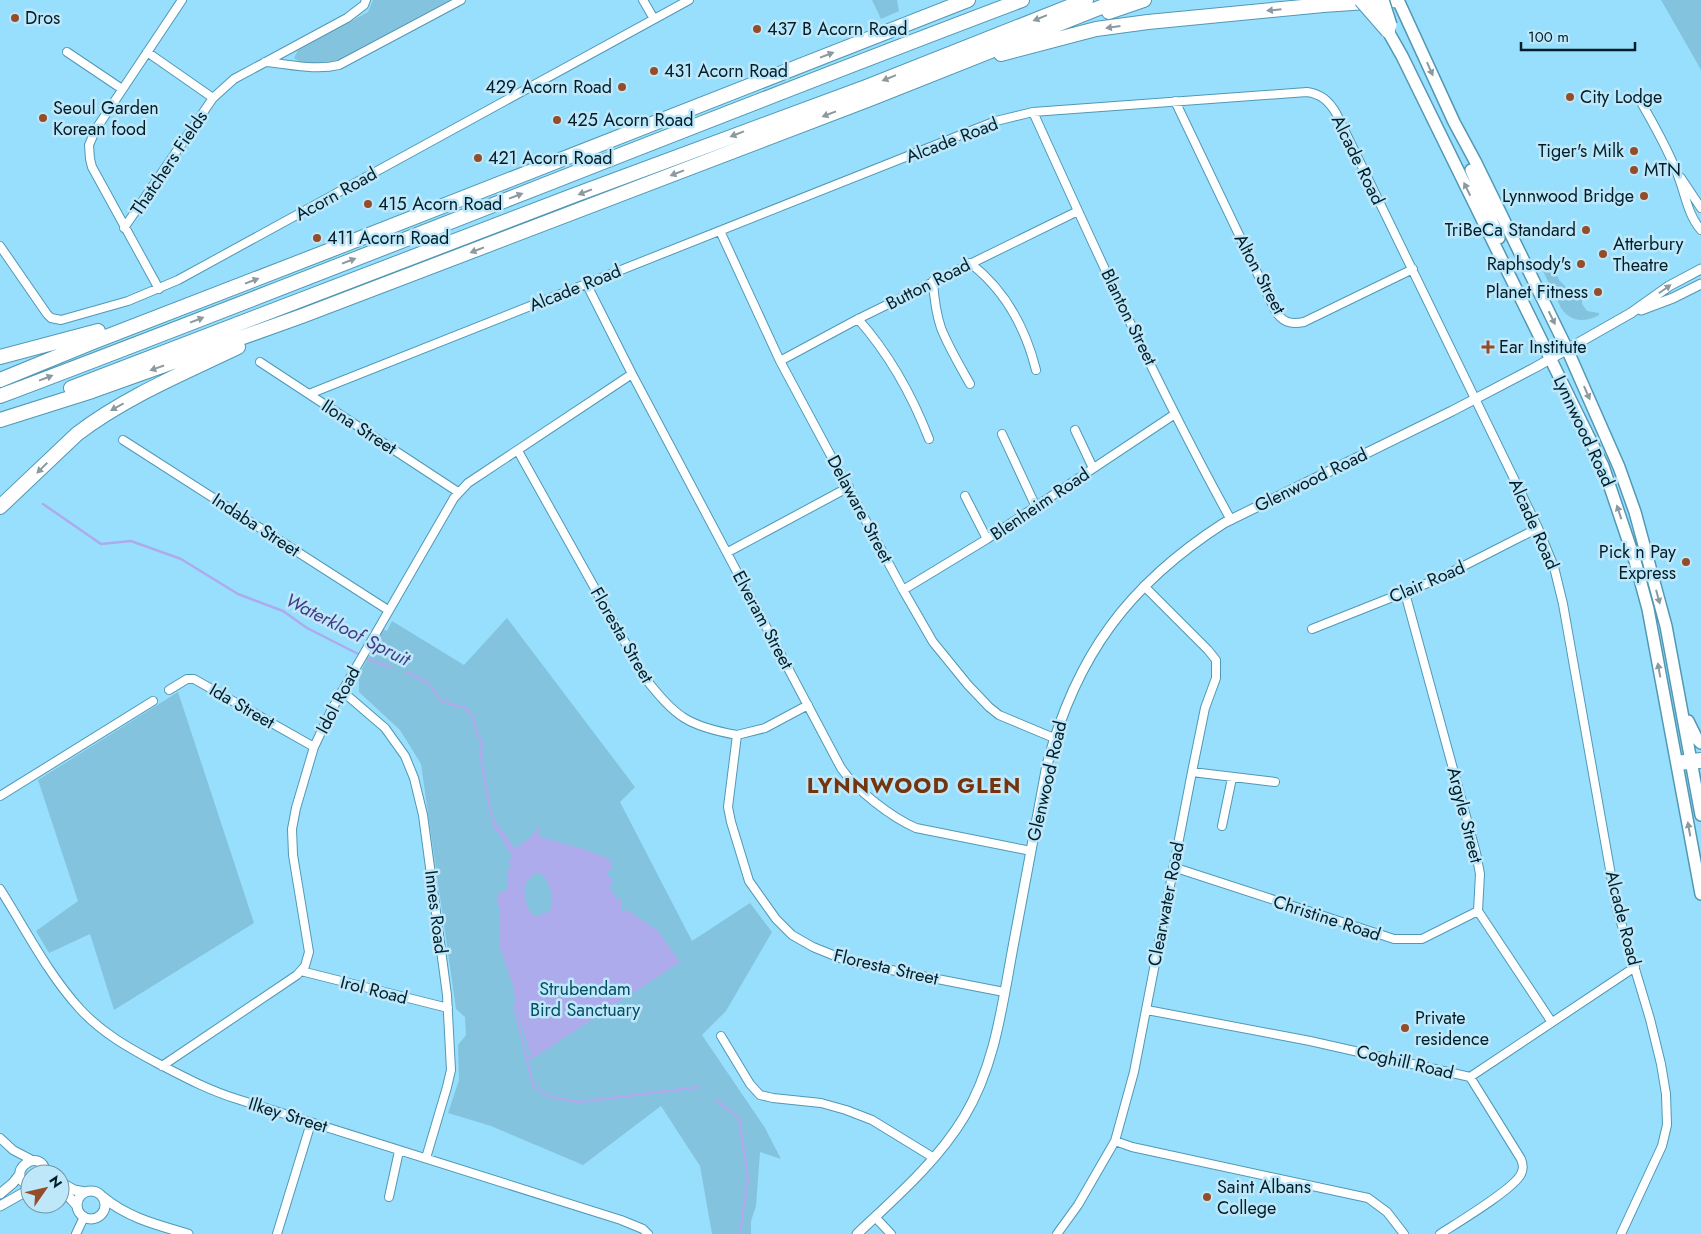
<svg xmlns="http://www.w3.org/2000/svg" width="1701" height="1234" font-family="Jost,sans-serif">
<rect width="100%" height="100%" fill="#97dffd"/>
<path fill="#84c3dd" d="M373 0H454L333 64H303L294 58 298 50 368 12Z
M872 0H897L899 11 881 19Z
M1661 0H1701V70L1696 61Z
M1550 259 1559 280 1568 289 1567 290 1574 296 1582 297V304L1587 311 1599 313V315C1584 323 1571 322 1561 308L1539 263Z
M507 618 635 787 620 802 692 941 750 903 772 932 726 1011 702 1035 765 1128 781 1159 760 1152 756 1206 751 1221V1234H712L700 1166 661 1106 583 1165 491 1126 448 1113 459 1080 458 1045 466 1035 465 1017 456 1009 421 764 400 730 359 692V675L383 629 387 631 392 621 464 665Z
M178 692 254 923 114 1010 90 934 49 953 36 931 78 901 38 780Z"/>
<path fill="#aeabec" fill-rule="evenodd" d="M497 824 515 848 532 836 537 828H539L540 837 587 850 607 858 611 862V870L608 871V875L613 881 609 887 614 893 616 899 619 898 622 902 621 911 627 910 658 931 680 962 532 1059 515 1004 514 989 499 944 500 908 497 904V895L508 888V871L511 864 507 860 513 858 499 834 492 827ZM534 873H539C550 879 555 899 550 910L543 914 534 916C526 909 521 889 528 880 530 877 532 876 534 873Z"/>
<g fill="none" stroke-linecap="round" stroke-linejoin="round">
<path stroke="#aeabec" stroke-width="2.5" d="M43 504 101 544 131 541 181 559 238 594 283 611 307 628 370 660 391 667
M406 672 427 682 441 700 450 704 464 707 472 714 476 729 482 744 481 757 489 805 495 826
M514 1005 533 1085 547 1096 578 1102 699 1087
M526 1059 534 1054
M716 1100 739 1118 748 1179 740 1234"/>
<defs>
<path id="minor" d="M643 0 654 19
M67 52 122 89
M147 52 213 98
M265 62C289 64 315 71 339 65L461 0
M1638 97C1652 121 1667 147 1677 173 1685 192 1687 214 1701 230
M1175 101 1275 310C1282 322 1290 325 1304 322L1413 269
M1033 112C1095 249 1158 388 1231 520
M1681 178 1701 208
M124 228 213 98 234 79 347 18 364 5 366 0
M720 231 780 361 903 590 933 642 968 685 989 707 999 715 1054 738
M0 246 47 314 51 318 61 320 128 301 178 280 689 0
M970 263C1005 290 1025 326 1036 370
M933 281C934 297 936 313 941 328 949 348 960 366 970 384
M586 283 632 374 841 768C856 790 891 817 916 828L1031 851
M159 289 92 167 90 159 89 145 96 129 182 0
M858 319C889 354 912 395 929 439
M780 361 858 319 1078 211
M260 362 458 492
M309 394 996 121 1033 112 1307 92C1321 94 1329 101 1336 113L1538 528 1554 567 1563 604 1617 909 1650 1019 1661 1064 1666 1094 1667 1125 1662 1146 1621 1234
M1075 430 1093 468
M1002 434 1036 507
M123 440 388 610
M518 451 645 678C676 717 687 726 737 735L728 807 731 822 749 881 776 919 792 935 813 947 850 962 1004 992
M965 496 987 539
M728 552 849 487
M903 590 987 539 1175 414
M1405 593 1476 853 1480 874 1478 911 1551 1021
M1312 629 1438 579 1538 528
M169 690 187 679H194L314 747
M342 691 385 728 405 756 414 778 423 815 447 995 451 1070 447 1087 426 1158
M737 735 765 728 808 705
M1676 760 1701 757
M1677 766 1701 764
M1192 772 1275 782
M0 796 153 701
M1222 826 1232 778
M1173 867 1394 939H1422L1478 911
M0 889C26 930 48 974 80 1009 102 1033 129 1048 157 1063 184 1077 208 1090 237 1099L621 1220 643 1229 648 1234
M301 971 448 1008
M1147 1010 1310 1041 1470 1077 1635 967
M721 1036 750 1084 760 1095 773 1098 821 1103 846 1110 872 1120 934 1158
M162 1066 297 975 305 966 309 952 293 855 292 829 296 808 314 747 332 709 454 498 468 483 632 374
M0 1138 13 1150 32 1160
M1115 1141 1132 1147 1368 1198 1387 1212 1404 1234
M389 1197 399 1151
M875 1217 891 1234
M76 1234 84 1217
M277 1234 311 1123
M1057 1234 1078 1205 1115 1141 1134 1072 1192 772 1205 708 1216 678V660L1208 650 1144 586
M1440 1234C1457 1223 1514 1189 1521 1174 1524 1168 1523 1164 1521 1159L1470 1077"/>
<path id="tertiary" d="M1641 310 1673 298 1701 284
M60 1182 74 1190 85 1192
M30 1186C1 1174 42 1143 46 1174
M77 1205a14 14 0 1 1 28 0a14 14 0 1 1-28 0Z
M60 1192 70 1198 77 1206
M0 1194 13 1183 20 1174
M103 1197C128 1218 158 1225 188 1234
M0 1206 30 1189
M857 1234C895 1198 937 1162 964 1117 995 1066 1002 1006 1013 947 1024 886 1036 826 1047 765 1076 655 1129 584 1224 523L1452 411 1536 367 1631 313 1669 286 1701 269"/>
<path id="primary" d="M1398 0 1454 122 1475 161 1567 349 1619 467 1635 512 1666 626 1701 815
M1389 33 1402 56 1603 466 1635 561 1648 609 1701 894
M1471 170 1499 238
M1688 721 1697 739 1701 743"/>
<path id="motorway" d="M1109 12 1144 0
M1001 54 1096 29 1148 22 1323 5 1397 0
M0 357 98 331
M0 380 93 342 328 251 968 0
M71 388 572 196 866 87 1086 0
M0 396C342 267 680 129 1022 0
M0 420 92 391 302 316 870 99 1119 0
M0 507 77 434C125 397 184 373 238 347"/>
</defs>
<use href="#minor" stroke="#5198b5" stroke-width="10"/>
<use href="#tertiary" stroke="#5198b5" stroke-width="11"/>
<use href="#primary" stroke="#5198b5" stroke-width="14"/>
<use href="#motorway" stroke="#5198b5" stroke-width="16"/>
<use href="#minor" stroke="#fff" stroke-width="8"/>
<use href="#tertiary" stroke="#fff" stroke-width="9"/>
<use href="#primary" stroke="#fff" stroke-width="11"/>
<use href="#motorway" stroke="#fff" stroke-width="14"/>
<defs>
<path id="primary-bridge" d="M1373 0 1383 20
M1383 0 1391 25"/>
<path id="motorway-bridge" d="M1361 0 1388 31"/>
</defs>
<use href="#primary-bridge" stroke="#5198b5" stroke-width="14" stroke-linecap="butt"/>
<use href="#motorway-bridge" stroke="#5198b5" stroke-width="16" stroke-linecap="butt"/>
<use href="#primary-bridge" stroke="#fff" stroke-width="11"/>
<use href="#motorway-bridge" stroke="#fff" stroke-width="14"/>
</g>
<defs><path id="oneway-solid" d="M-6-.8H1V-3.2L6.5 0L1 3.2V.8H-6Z" transform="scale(1.25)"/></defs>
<g fill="#8c9a9f">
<use href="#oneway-solid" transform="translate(1274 10) rotate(174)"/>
<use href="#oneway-solid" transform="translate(1040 18) rotate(158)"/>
<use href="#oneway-solid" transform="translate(1113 27) rotate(172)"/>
<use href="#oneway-solid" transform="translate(827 55) rotate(-21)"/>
<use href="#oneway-solid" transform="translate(1430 69) rotate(66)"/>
<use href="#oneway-solid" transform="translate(889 78) rotate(158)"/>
<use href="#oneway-solid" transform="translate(829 114) rotate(159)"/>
<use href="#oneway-solid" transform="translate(737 134) rotate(159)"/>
<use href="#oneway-solid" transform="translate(677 173) rotate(159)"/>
<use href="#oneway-solid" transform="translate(1467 189) rotate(-116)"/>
<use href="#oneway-solid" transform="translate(585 192) rotate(159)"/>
<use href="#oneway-solid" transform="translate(516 196) rotate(-21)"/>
<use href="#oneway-solid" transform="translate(477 250) rotate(159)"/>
<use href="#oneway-solid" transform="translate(349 261) rotate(-21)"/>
<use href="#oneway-solid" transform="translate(252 281) rotate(-21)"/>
<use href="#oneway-solid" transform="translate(1665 289) rotate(-35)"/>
<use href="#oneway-solid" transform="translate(1552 318) rotate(64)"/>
<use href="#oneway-solid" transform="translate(197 320) rotate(-21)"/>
<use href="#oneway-solid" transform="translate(157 368) rotate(161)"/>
<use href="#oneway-solid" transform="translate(46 378) rotate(-21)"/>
<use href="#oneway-solid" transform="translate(1587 393) rotate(66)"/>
<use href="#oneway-solid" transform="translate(117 407) rotate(151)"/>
<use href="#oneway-solid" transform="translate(42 468) rotate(135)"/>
<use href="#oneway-solid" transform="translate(1619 512) rotate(-108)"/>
<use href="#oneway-solid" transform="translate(1658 597) rotate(75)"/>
<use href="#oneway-solid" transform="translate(1659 670) rotate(-100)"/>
<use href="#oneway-solid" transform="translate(1689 829) rotate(-100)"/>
</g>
<g fill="#944d28" stroke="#bee8fa" stroke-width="2">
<circle cx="15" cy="18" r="5"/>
<circle cx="757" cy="29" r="5"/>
<circle cx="654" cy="71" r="5"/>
<circle cx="622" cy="87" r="5"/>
<circle cx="1570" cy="97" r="5"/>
<circle cx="43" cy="118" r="5"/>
<circle cx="557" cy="120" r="5"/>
<circle cx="1634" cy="151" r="5"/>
<circle cx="478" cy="158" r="5"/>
<circle cx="1634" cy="170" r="5"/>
<circle cx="1644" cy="196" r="5"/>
<circle cx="368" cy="204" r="5"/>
<circle cx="1586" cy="230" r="5"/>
<circle cx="317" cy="238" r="5"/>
<circle cx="1603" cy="254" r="5"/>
<circle cx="1581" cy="264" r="5"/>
<circle cx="1598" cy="292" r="5"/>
<path d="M1485.5 339.5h5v5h5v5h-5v5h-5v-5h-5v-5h5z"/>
<circle cx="1686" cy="562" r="5"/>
<circle cx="1405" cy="1028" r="5"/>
<circle cx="1207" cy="1197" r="5"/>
</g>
<g text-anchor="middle" stroke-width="5" stroke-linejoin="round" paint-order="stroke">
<g font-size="18" fill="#001e29" stroke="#bee8fa" text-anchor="start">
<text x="25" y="24">Dros</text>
<text x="767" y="35">437 B Acorn Road</text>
<text x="664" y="77">431 Acorn Road</text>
<text x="612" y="93" text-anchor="end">429 Acorn Road</text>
<text x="1580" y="103">City Lodge</text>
<text x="53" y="114">Seoul Garden<tspan x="53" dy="21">Korean food</tspan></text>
<text x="567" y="126">425 Acorn Road</text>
<text x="1624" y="157" text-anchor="end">Tiger's Milk</text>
<text x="488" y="164">421 Acorn Road</text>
<text x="1644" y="176">MTN</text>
<text x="1634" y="202" text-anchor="end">Lynnwood Bridge</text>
<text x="378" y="210">415 Acorn Road</text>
<text x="1576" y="236" text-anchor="end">TriBeCa Standard</text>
<text x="327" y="244">411 Acorn Road</text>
<text x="1613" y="250">Atterbury<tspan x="1613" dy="21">Theatre</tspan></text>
<text x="1571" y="270" text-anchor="end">Raphsody's</text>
<text x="1588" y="298" text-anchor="end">Planet Fitness</text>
<text x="1499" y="353">Ear Institute</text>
<text x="1676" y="558" text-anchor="end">Pick n Pay<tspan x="1676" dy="21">Express</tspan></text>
<text x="1415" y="1024">Private<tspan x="1415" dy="21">residence</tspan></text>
<text x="1217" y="1193">Saint Albans<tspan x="1217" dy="21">College</tspan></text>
</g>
<g font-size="18" fill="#001e29" stroke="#bee8fa">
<text transform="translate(952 140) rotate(-21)" y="6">Alcade Road</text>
<text transform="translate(1358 160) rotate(64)" y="6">Alcade Road</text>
<text transform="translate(169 163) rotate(-56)" y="6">Thatchers Fields</text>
<text transform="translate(336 194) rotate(-29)" y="6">Acorn Road</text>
<text transform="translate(1260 274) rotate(62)" y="6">Alton Street</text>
<text transform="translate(928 284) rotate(-27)" y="6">Button Road</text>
<text transform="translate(575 288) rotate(-22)" y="6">Alcade Road</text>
<text transform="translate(1129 317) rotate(64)" y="6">Blanton Street</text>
<text transform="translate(359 427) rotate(33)" y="6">Ilona Street</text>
<text transform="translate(1584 431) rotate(65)" y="6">Lynnwood Road</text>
<text transform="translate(1311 480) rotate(-26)" y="6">Glenwood Road</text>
<text transform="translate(1040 504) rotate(-34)" y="6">Blenheim Road</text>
<text transform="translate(860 509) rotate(62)" y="6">Delaware Street</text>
<text transform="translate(1534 524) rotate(66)" y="6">Alcade Road</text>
<text transform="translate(256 525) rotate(33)" y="6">Indaba Street</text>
<text transform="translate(1427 582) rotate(-23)" y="6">Clair Road</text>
<text transform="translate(763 620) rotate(62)" y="6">Elveram Street</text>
<text transform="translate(622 635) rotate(60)" y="6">Floresta Street</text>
<text transform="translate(338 700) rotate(-62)" y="6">Idol Road</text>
<text transform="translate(242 706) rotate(30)" y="6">Ida Street</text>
<text transform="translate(1047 781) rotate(-77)" y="6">Glenwood Road</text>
<text transform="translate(1465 815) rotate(76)" y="6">Argyle Street</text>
<text transform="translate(1166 904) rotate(-79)" y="6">Clearwater Road</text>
<text transform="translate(436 912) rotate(83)" y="6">Innes Road</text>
<text transform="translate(1327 918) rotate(18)" y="6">Christine Road</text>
<text transform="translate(1623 918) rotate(76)" y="6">Alcade Road</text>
<text transform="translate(886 967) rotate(13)" y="6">Floresta Street</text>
<text transform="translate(374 990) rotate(14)" y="6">Irol Road</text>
<text transform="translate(1405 1062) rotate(13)" y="6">Coghill Road</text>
<text transform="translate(288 1115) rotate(17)" y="6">Ilkey Street</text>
</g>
<g font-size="18" fill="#054d63" stroke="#bee8fa">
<text x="585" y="995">Strubendam<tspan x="585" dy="21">Bird Sanctuary</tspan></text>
</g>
<g font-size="19" font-style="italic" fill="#453a85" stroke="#bee8fa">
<text transform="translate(348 629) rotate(27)" y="7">Waterkloof Spruit</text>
</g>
<g font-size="22" font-weight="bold" letter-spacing="1" fill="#733410" stroke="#bee8fa">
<text x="914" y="793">LYNNWOOD GLEN</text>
</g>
</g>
<g transform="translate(45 1189) rotate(56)"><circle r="24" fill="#bee8fa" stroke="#7297a6"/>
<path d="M0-4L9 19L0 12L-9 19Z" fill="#944d28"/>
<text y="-8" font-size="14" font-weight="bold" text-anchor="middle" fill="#001e29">N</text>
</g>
<path d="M1521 42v8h114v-8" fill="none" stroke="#001e29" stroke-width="2.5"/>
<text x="1528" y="42" font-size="15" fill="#001e29" stroke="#bee8fa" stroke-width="4" paint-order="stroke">100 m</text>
</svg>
